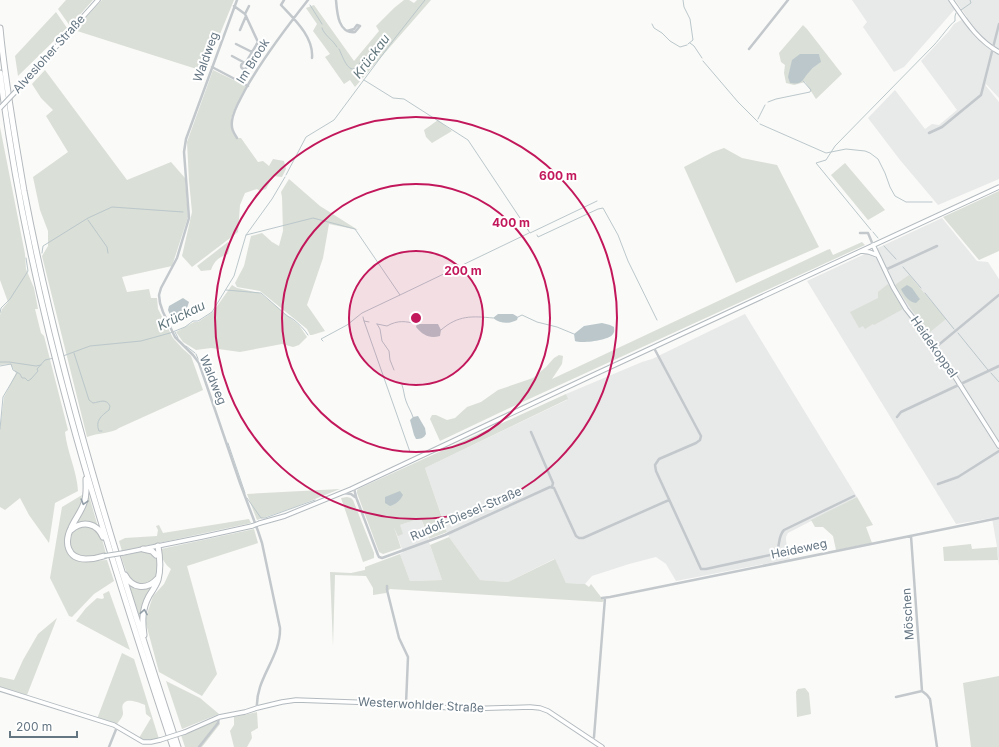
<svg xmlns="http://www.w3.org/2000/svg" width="999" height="747" font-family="Inter,sans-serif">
<rect width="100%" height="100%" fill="#fafaf8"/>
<path fill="#e8e9e9" d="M852 0H949L955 9 904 67 894 72 863 27 867 22Z
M955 0H999V98L986 84V86L999 102V179L938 205 900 160 868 118 895 90 925 129 932 124 939 125 957 110 921 61 949 31 954 24 967 17Z
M942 218 977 261 988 262 999 279V566L997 547 992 518 956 524 807 281Z
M745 314 857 497 788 533 786 537V541L790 559 676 581 666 564 656 557 629 564 592 576 585 584 566 583 554 559 508 582 480 580 449 537 425 468 567 400 566 394 642 362 652 359Z
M421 518 430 545 442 580 410 581 400 554 403 552 394 527Z"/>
<path fill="#dadfd7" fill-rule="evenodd" d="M66 0H93L70 26 58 9Z
M102 0H234L213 51 206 72 74 30Z
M404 0H409L414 3 417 0H431L355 87 350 80 344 84 325 57 330 54 313 31 317 24 306 8 314 5 354 61 379 31 376 26 394 8Z
M56 12 67 28 18 76 15 56Z
M803 25 807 29 842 74 816 99 805 82 794 85 786 83 784 73 785 65 781 62 779 53ZM800 54H819L820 62 809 71Z
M45 70 127 180 171 162 185 178 188 217 172 266 122 277 127 292 149 289 151 298H157L158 309 173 338 183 349 191 356 203 390 119 428C113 433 97 433 87 437L42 256 48 246V231L40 210 33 177 68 152 46 116 53 110 41 98 32 84Z
M213 70 246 86C238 102 223 122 236 138H241L258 162 263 161 269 166 273 159 284 161 286 169 282 177 273 176 266 189 260 191 257 189 245 193 240 205 238 232 192 267 182 256 192 212 189 181 187 142Z
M438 120 452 131 432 143 426 137 424 130Z
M0 127 25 254 26 269 34 288 38 309H35L41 333 44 336 67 426 68 430 65 432C67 452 77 471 78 491L55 503 49 543 29 515 20 498 5 510 0 507V429L4 397 16 373 10 364 0 365V315L2 309 8 302 0 280Z
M724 148 742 158 777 165 819 247 736 283 684 167 713 152Z
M845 163 885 210 868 220 831 175Z
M289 179 320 206 358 230 329 224 323 258 307 305 325 331 312 335H310L307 329 260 291 237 287 235 283 244 266 251 236 262 233 272 242 279 246 283 231 282 197 281 192Z
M999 191V251L979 260 943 217Z
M228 242 230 245 228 254C219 257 214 261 211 270L201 271 197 266Z
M862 242 865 245 516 405 440 441 430 419 432 415H436L447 420 455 418 467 407 481 402 498 390 533 378 546 367 554 358 559 355 563 356 562 364 552 379 827 250 830 249 833 255Z
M909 275 946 319 930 332 911 309 895 285Z
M888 284 903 309 874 325 873 324 865 329 863 326 859 328 850 312 878 298V292Z
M232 285 237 288 260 293 299 325 307 337 299 345 293 347 282 344 240 352 211 348 196 350 183 342 176 332 194 322H198L213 312Z
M566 394 568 399 425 468 447 532 429 539 421 518 400 525 403 534 398 536 394 527 401 548 383 554 379 552 357 493V490L360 488Z
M340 489 295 507 257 520 247 494Z
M88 492 98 527C90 521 84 520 75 525L84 511Z
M82 495C81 500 81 506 79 510 76 518 70 524 67 532 60 548 72 562 88 562 94 562 101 560 107 560L114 581 94 594 72 617 69 616 50 578 62 507Z
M347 497 351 498 353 500 374 553V558L363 562 341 498Z
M857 497 873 525 866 527 872 543 836 550 833 536 823 527H815L811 520Z
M249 519 251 523 122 551 119 541 125 538 157 536 158 530 156 526 159 525 163 533Z
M90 525 101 535 106 554C98 555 89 558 81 556 67 553 65 533 77 527 81 525 86 526 90 525Z
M254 529 258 543 187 566 217 674 202 696 159 672 145 620 153 596 164 584 171 569C165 565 160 556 161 549Z
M449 537 480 580 508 582 555 559 566 583 585 584 589 587 591 584 604 601 602 602 390 589 386 593 373 595V588L366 576 335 575 333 646 330 572 351 573 365 570V567L400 554 410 581 442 580 430 545Z
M971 544 972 549 997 547 998 560 944 561 943 547Z
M139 552H151C158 558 161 572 155 579 152 582 147 584 144 586L131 581 126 571 121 556Z
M129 584C136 590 146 591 153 585V586C144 601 141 605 141 623Z
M109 591 130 650 76 621 86 608 97 598 102 599 104 598 103 594Z
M57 618 27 695 0 687V677L14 680 23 660 38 634Z
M122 653 134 659 159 739 148 741 139 738 151 718 146 714 145 705C140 703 128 698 124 703 121 706 123 710 123 713 123 717 119 721 117 724L97 719Z
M999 676V747H971L963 683Z
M166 681 200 698 219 714 182 729Z
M805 688 809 693 811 714 797 717 796 692 798 689Z
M257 712 258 728 251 732 252 738 247 747H234L230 731 234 725V717Z
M218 719 220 724 202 747H185L181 735Z"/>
<path fill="#bbc7cb" d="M800 54H819L821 62C817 65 813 67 810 71 802 79 804 85 790 83L788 77 792 60Z
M907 285 912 288 919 298 920 299 916 303C910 303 903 294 901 289Z
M183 298 189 302 187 308 174 316 170 315 168 310 169 306Z
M498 314H513L518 317 517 320C509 324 501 324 493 318Z
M602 323 610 325 614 327C614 330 615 331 613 334 610 340 582 344 575 341L574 334 584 326Z
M417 324H438L441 330 440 336C429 339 423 335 416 327Z
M418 416 425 428 426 434C424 438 421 439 416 439L414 435 410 420 413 417Z
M400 491 403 495C400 501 396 504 390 506L385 503V497Z"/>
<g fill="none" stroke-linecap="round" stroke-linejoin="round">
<path stroke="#bbc7cb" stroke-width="1" d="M683 0 684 7 690 19 693 40 688 44
M310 5 322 24
M961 10 971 3 970 0
M652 24 654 28 662 33 670 41 680 47 687 45
M322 28C324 35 333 40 337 47
M690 43 694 46 702 58
M339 49C343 57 350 80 360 63
M703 61 738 102 758 122
M364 80 393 98 404 99 468 140 530 233 597 201
M768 102 776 99 810 92 811 90 803 81
M758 119 765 105
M760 124 826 153 846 149 865 151 870 153 878 159 885 173 890 187 895 196 906 202H932
M286 175 306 137 334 120 395 38 425 0
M88 220 107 247 108 253
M871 230 816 163 826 160 835 146 934 45C939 40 951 23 955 21V16L956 13
M873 232 878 238
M246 235 313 218 355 229 400 295 362 313 347 325 321 339 323 341
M537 235 538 237 598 209 603 208 618 235 628 261 657 320
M884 246 896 259
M42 253 43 246 88 218 112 207 183 212
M903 267 921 288
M226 290 261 293 285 314C288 317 290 317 294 320 299 324 305 330 308 335
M925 293 954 329
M400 295 529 233
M0 313 1 308 10 299 28 271 26 258
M363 317 364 321 369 322
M518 317 522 315 537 322 557 327 574 334
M364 321 410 452
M377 324 380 329 382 341 389 351 390 360 394 370
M377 324 387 326C398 320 405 321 417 324
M441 330C458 315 472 316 493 318
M175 332 178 338
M958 333 988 370
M186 346 195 353
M74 353 89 400 93 403C100 402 106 398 110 406L109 410C101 416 95 421 99 431H102
M196 354 199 361
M63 356 90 346 141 341 170 333 185 327 193 321H198L212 312 234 276 246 235 272 199 285 177
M0 362H9L36 366 41 365
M0 366 11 364 13 370 20 374 22 378H25L28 381 31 379 38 371 37 369 45 360 54 358
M991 373 999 382
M402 385C404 390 404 396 406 401 408 407 411 411 413 417
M0 429 3 397 17 373
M228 443 245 493
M247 498 261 518H265L315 500"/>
<defs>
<path id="secondary" d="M951 0C965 20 977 40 999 52
M19 88 98 0
M873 245 893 287 906 309 936 347 999 446
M861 251 869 252 877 255
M260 523 285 516 351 489 591 376 999 187
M123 553 202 537 252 526
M0 689 114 725 143 742H151L160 740
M185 732 219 717 245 712 257 708 282 702 296 700 406 704 461 709 530 707 540 708 548 711 602 747"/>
<path id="highway" d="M0 28C5 83 15 137 24 191 60 380 118 564 178 747
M0 73C29 304 100 527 173 747
M86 479C86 487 87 495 84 503 81 512 75 519 71 528 64 542 67 559 86 559 92 559 98 558 104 556
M71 530C83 520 97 523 103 537
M143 549 152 551 156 555
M125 575C132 588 146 591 157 579
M144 635C142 621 142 609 149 596 152 591 156 586 158 580 161 569 160 557 158 546"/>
</defs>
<use href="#secondary" stroke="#b3babf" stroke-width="5.5"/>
<use href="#highway" stroke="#b4b9bd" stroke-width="7"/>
<path stroke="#c3c8cc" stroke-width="2.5" d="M237 0 186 139 184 152 189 218 177 258 161 288 159 295 160 303 163 312 175 337 193 355 199 363 240 483 258 531 262 543 280 628C281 657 255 679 257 708
M284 0 281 5C294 19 314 37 312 58
M336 0C337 12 338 34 355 32L360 26 357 25 354 29 347 31
M234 6 245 14 258 42 245 64
M245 14 249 6
M240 30 246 16
M236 44 252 52
M749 49 788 0
M232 56 245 63
M241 66a3 3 0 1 1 6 0a3 3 0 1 1-6 0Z
M212 67 248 86
M929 133 942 127 981 95 999 24
M237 138C233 132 231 128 232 121 233 110 240 100 245 90 263 58 285 29 308 0
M860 233H868L873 245
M885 270 937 246
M936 347 999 295
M654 348 701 436 700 440 696 443 659 459 655 465 656 471 701 569H706L775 554C781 547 777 537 784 530L854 496
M897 417 901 412 999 366
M531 432 553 483 552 487
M938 484 958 477 999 451
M354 488 356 497 378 555 379 557 382 558 445 535 550 487 554 488 576 536 579 538H583L669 500
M343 493 351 494 355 497
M911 536 922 691 927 695 930 699 937 747
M387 586V590L399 638 408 657 406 704
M602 598 610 597 999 518
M896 697 922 691
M592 741 594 737 605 598
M109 747 117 727
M199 747 218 723 219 717"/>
<use href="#secondary" stroke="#fff" stroke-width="3.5"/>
<use href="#highway" stroke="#fff" stroke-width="5"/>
<defs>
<path id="secondary-bridge" d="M0 108 19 88
M252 526 260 523
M104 556 123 553
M160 740 185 732"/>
</defs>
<use href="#secondary-bridge" stroke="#b3babf" stroke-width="5.5" stroke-linecap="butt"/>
<use href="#secondary-bridge" stroke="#fff" stroke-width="3.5"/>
</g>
<defs><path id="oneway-chevron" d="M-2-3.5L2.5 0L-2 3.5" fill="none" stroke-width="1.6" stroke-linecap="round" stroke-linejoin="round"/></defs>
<g stroke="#939fa8">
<use href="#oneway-chevron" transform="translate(84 502) rotate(106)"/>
<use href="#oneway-chevron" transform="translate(144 612) rotate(-80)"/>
</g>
<circle cx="416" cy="318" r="67" fill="#c2185b" fill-opacity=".12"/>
<g fill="none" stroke="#c2185b" stroke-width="2">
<circle cx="416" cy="318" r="67"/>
<circle cx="416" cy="318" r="134"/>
<circle cx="416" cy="318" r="201"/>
</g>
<g text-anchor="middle" stroke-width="4" stroke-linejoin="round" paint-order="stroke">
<g font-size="12" fill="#657683" stroke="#fff">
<text transform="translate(49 54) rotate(-48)" y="4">Alvesloher Straße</text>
<text transform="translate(206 57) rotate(-70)" y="4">Waldweg</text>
<text transform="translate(253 61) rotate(-58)" y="4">Im Brook</text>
<text transform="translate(934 347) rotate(55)" y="4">Heidekoppel</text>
<text transform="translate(213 380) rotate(68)" y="4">Waldweg</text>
<text transform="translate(466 514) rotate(-23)" y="4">Rudolf-Diesel-Straße</text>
<text transform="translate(799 549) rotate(-12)" y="4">Heideweg</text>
<text transform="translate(908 614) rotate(-94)" y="4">Möschen</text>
<text transform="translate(421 705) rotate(3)" y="4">Westerwohlder Straße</text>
</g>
<g font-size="13" font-style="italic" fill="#60757c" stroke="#fff">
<text transform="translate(371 56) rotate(-53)" y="5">Krückau</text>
<text transform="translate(181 315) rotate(-26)" y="5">Krückau</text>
</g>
</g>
<circle cx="416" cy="318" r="6" fill="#c2185b" stroke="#fff" stroke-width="2"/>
<g font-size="12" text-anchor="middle" font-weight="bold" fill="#c2185b" stroke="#fff" stroke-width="4" stroke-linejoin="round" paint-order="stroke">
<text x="558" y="180">600 m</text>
<text x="511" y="227">400 m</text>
<text x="463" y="275">200 m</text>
</g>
<path d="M10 731v6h67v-6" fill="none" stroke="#657683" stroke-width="2"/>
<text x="16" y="731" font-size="12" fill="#657683" stroke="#ffffff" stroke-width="3" paint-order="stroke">200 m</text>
</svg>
